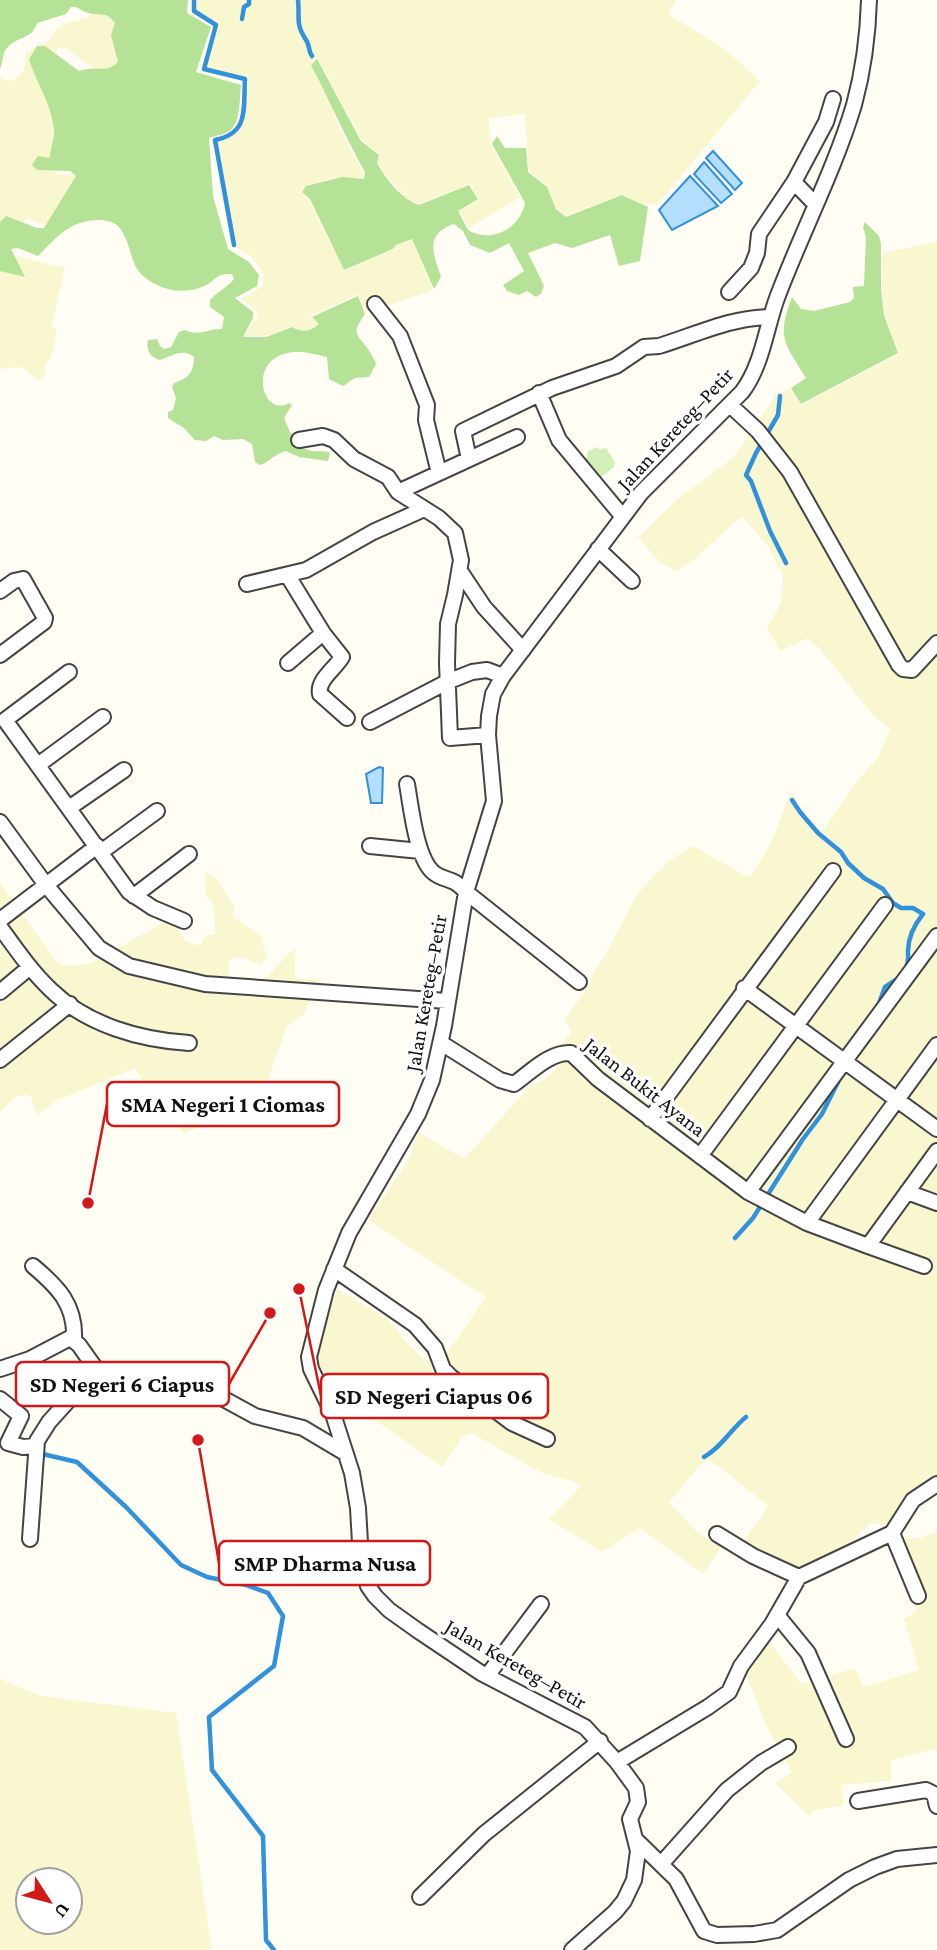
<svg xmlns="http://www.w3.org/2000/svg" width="937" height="1950" font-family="'Crimson Pro',serif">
<rect width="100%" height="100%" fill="#fffdf4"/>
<path fill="#f9f7d0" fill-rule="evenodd" d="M194 0H676L668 14 726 50 760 81 657 205 643 204 623 194 566 216 556 208 547 186 529 172 525 114 489 118 490 144 520 197 469 228 459 211 479 199 470 184 418 204 407 199 383 171 378 163 380 155 362 140 317 58 313 59 311 65 330 102 339 127 363 172 364 178H332L305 186 301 192 309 200 344 270 394 250 397 245 412 240 433 290 366 313 358 294 311 316 318 324 310 330 300 331 292 326 266 336H244L257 318V310L240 299 262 287 264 274 252 258 234 245 221 195 215 140 230 137 242 124 246 94 245 79 204 69 216 25 194 11Z
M97 11 109 18 121 17 138 65 101 73 66 49 58 48 49 62 74 133 52 169 57 174 91 176 59 231 27 218 18 227 0 222V77L7 81 15 79 23 72 26 54 30 50 50 41 58 27 64 24 87 18 92 12Z
M937 242V1492L887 1525 870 1523 855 1538 857 1543 793 1576 737 1550 763 1515 768 1505 709 1459 700 1465 669 1503 696 1531 721 1547 703 1574 640 1528 602 1552 549 1519 580 1487 574 1482 543 1473 525 1464 472 1433 462 1437 443 1467 356 1407 347 1396 320 1377 314 1357 337 1289 388 1319 406 1342 424 1359 441 1362 486 1297 368 1220 409 1159 418 1132 464 1159 533 1083 541 1082 551 1074 562 1062 558 1050 571 1032 565 1019 590 984 594 971 603 959 634 900 644 886 668 862 693 846 746 876 752 875 772 841 791 792 808 819 822 832 856 783 879 756 890 729 872 714 820 649 808 638 780 651 767 627 781 604 783 576 770 549 742 516 692 561 677 571 659 562 638 537 678 499 734 457 776 395 790 389 801 405 899 354 885 315 882 288 883 253Z
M0 252 65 268 51 328 57 330 51 358 44 365 46 372 39 381 22 367 0 369Z
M205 871 216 878 234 906 233 917 261 936 267 958 260 965 244 958 232 957 229 961V980L254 981 267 977 295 947V979H320L303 1015 287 1026 259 1103 213 1123 183 1133 168 1102 153 1106 136 1068 57 1100 37 1115 31 1097 25 1094 16 1097 0 1112V883L57 962 64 965H78L89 964 172 918 185 941 194 945 201 944 206 935H215L214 905 206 896Z
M937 1531V1748L891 1760V1781L841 1785 843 1805 815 1810 809 1816 775 1783 792 1772 766 1725 743 1666 765 1637 802 1684 855 1668 864 1687 919 1670 904 1619 917 1611 888 1538H921Z
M0 1679 40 1696 176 1713 212 1950H0ZM28 1880H70V1922H28Z"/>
<path fill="#d2efb8" d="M598 447 600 450 606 448 615 462 614 467 596 481 586 460 588 451Z"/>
<path fill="#b5e296" d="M0 0H188L187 13 211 27 196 72 241 85C239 98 242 126 226 133 221 135 214 136 209 138L213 196 228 249 249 262 259 275 257 286 235 298 253 312V318L243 337H266L292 327C303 333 309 332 319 324L312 317 358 296 365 314C352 333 355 332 368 349 371 353 374 359 376 364L369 377 355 378 343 386 329 379 327 357C317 355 304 351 294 352 245 356 262 419 289 403L292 405 284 418C291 433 295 449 313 451 320 452 324 450 330 453L328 461 299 457 286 451C273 454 269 463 260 465L255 462 252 444 243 439 223 440 214 436 206 441 195 440 184 428 168 418V412L173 410 176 398 172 387 174 383C188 379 194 372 194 357 182 347 171 357 159 360 149 356 146 350 148 340L157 339 160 346 164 349 171 347 179 332 185 330C199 337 209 328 222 329L224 317 210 307V300C218 291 227 288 234 279L232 274C215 273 217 280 204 286 193 292 173 292 162 287 128 273 136 258 123 233 118 223 111 221 101 220 71 219 58 236 38 256L18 248 11 249 25 277 0 271V222L6 216 37 228H44L76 176 70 171 37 170 32 165 38 156 50 158C50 148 55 138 54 130 52 104 36 83 29 59L37 46H45L79 71C93 65 107 74 118 62L111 35 115 23C107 11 99 16 88 13 80 11 79 6 71 7L66 14 37 23C32 40 17 36 7 48 2 53 3 63 0 69Z
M317 59 361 141 379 155 377 163C387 180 400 198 419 205L469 185 478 199 458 211 468 230C491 244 520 229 525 203L492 144 497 136 505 148H526L528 172 547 187 556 209 566 217 622 195 648 207 640 261 619 266 610 235 572 248 555 243 528 253 544 286 541 294 536 297 527 291 519 295 507 291 503 285 524 271 509 243 490 253 470 245 463 231 454 224C424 234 433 254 441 277L434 289 412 239 396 245 393 249 344 270 310 199 302 192 306 186 342 177 364 179 365 172C345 137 330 101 311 65Z
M865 222 879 236 881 244V288L884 315 898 353 801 404 791 388 806 378C785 344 776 338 792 297L801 309 814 311 850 302 854 298 853 287 864 286 866 237 863 227Z"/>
<path fill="#b3defd" stroke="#3191dc" stroke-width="2" d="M713 151 742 183 735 190 706 158Z
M704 162 732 194 721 203 694 174Z
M690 176 718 206 672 230 659 210Z
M379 767 383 768 382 803H371L366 774Z"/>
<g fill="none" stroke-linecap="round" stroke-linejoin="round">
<path stroke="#3191dc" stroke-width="4.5" d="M194 0V11L216 25 204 69 245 79C243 108 250 133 215 140L234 245
M298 0C300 19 295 23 306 40 310 45 308 51 312 56
M242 19 244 7 249 4V0
M780 396 778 415 756 453 746 475 751 481 770 531 786 563
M792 800 800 812 818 833 841 852 848 863 864 878 883 889 893 903 901 908H913L923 914C915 924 908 937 908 951 908 958 909 961 906 968
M878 1006 885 987 899 978
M735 1238 753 1218 803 1139 822 1114 843 1072
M38 1453 77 1462 126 1507 181 1565 207 1577 246 1585 268 1593 283 1616 274 1666 209 1717 212 1770 263 1836 266 1940 274 1950
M704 1457C721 1448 731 1429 746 1417"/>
<defs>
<path id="minor" d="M815 204 794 182 826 122 833 99
M729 292 751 268 757 253 759 234 794 182
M375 304 400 336 427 405 426 420 439 473
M539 393 559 440 623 517
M730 405 758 431 790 472 899 665 903 669 912 670 937 643
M299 440 323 436 334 440 354 459 388 477 398 492 439 518 455 533 461 560 455 595 448 624 447 663 450 738 488 735
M469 459 463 431 552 388 616 366 644 347 659 346C695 335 732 317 770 317
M398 492 517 437
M598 549 632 581
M460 571 484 607 523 650
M288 576 323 633 342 657C335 669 317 680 320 694L347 718
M247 584 306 570 373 532 424 509
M0 591 14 581 23 579 45 618 44 622 0 655
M288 663 323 633
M69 672 5 720 129 892 153 908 184 921
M370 722 447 682 472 672 487 670 503 676
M38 765 103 717
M407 784C411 806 416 859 434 873 446 882 452 876 466 892L579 982
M69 808 124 770
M0 822 46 885 99 948 129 966 205 984 447 1001
M370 846 420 851
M101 852 157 811
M134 896 189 854
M0 920 97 846
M0 927C16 949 31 971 51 990 87 1025 140 1040 189 1043
M744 988 937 1129
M0 992 30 967
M441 1043 500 1080 514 1084C531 1072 549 1052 571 1053L598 1079 748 1192 807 1223 868 1246 937 1151
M0 1060 70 1004
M650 1119 833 871
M700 1156 885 905
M748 1192 937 936
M907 1192 937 1203
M807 1223 937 1045
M868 1246 924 1266
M33 1266C58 1287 76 1305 74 1340
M334 1269 415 1325 435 1348 443 1369 451 1377 512 1423 547 1439
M0 1369 30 1359 70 1338 79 1345 96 1369 103 1375 140 1386 199 1392 222 1398 255 1416 303 1428 345 1453
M0 1399 21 1416 8 1443 23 1447 36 1446
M892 1533 913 1500 937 1484
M717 1534 753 1556 799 1577 892 1533 918 1596
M30 1539 37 1441 49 1422 76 1392 103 1375
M777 1615 808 1653 846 1739
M487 1676 541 1604
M617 1762 708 1707 729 1692 741 1666 772 1624 799 1577
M858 1801 926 1790 934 1794 937 1806
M636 1840 676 1879 704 1931 717 1935 754 1934 777 1930 849 1880 875 1867 897 1859 937 1855
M662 1863 727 1790 761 1763 788 1747
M420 1897 484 1834 600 1741
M572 1950 615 1912 624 1901 634 1880 638 1851 630 1819 638 1802 636 1788 617 1762 585 1727 481 1673 417 1630 389 1610 375 1596 368 1586 361 1560 358 1508 352 1473 333 1414 311 1369 309 1357 326 1290 349 1233 418 1114 432 1080 444 1026 466 892 494 801 488 735 489 716 493 694 503 676 641 493 742 392C762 366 766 328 777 298 801 234 834 171 854 105 863 72 868 34 869 0"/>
</defs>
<use href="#minor" stroke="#444" stroke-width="18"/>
<use href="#minor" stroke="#fff" stroke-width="14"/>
</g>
<g text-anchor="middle" stroke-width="7" stroke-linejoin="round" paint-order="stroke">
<g font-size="21" fill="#111" stroke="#fff">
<text transform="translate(675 429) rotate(-47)" y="7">Jalan Kereteg–Petir</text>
<text transform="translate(426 993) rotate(-80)" y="7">Jalan Kereteg–Petir</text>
<text transform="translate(645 1087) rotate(38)" y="7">Jalan Bukit Ayana</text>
<text transform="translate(516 1664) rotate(30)" y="7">Jalan Kereteg–Petir</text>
</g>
</g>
<path fill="none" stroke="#d21818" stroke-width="2.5" d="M88 1203L107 1104M270 1313L229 1384M299 1289L321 1396M198 1440L219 1563"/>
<g fill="#d21818" stroke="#fff" stroke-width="2.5">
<circle cx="88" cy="1203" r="7"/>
<circle cx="270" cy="1313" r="7"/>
<circle cx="299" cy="1289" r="7"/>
<circle cx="198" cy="1440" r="7"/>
</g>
<g fill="#fff" stroke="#d21818" stroke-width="2.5">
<rect x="107" y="1082" width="232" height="44" rx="7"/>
<rect x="16" y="1362" width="213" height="44" rx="7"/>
<rect x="321" y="1374" width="227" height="44" rx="7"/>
<rect x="219" y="1541" width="211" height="44" rx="7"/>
</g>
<g font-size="23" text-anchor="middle" font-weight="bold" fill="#111">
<text x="223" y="1112">SMA Negeri 1 Ciomas</text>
<text x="122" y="1392">SD Negeri 6 Ciapus</text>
<text x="434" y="1404">SD Negeri Ciapus 06</text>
<text x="325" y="1571">SMP Dharma Nusa</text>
</g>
<g transform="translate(49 1901) rotate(126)"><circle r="33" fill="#ffffff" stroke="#a0a0a0" stroke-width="2"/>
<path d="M0-5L12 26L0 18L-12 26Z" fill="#d21818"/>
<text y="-10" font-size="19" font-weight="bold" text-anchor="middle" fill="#111111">U</text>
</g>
</svg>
